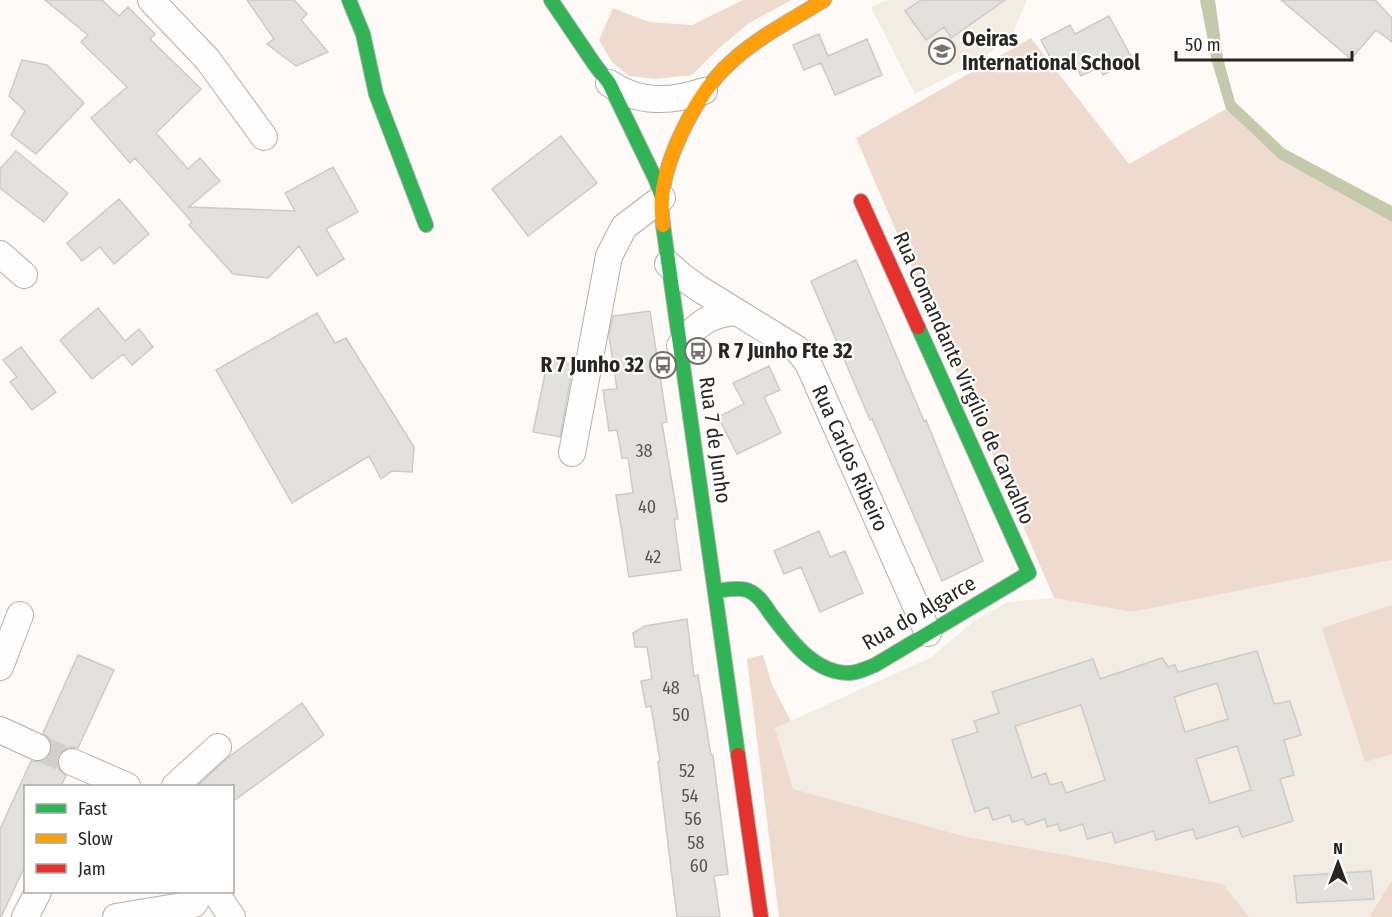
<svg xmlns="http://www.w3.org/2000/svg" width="1392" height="917" font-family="'Fira Sans Condensed',sans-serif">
<rect width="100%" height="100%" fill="#fdfaf7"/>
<path fill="#f2ece3" d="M888 0H1027L1011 36 979 61 915 94 871 7Z
M1392 560V880L1369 917H1249L1223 884 963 836 792 789 775 728 932 657 974 621 1008 602 1054 598 1132 612Z"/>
<path fill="#efdad0" d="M743 0H792L749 23 719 48 692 75 655 79 629 76 612 62 599 40 613 8 649 22 692 25Z
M1031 38 1129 164 1226 109 1279 159 1392 222V560L1132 612 1054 598 856 138Z
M1392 605V754L1365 762 1322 628Z
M763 655 772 685 791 721 775 728 793 789 963 836 1223 884 1249 917H779L747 659Z
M1392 880V917H1369Z"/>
<path fill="#c4c9ab" d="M1200 0H1215L1223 58 1235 102 1285 149 1392 206V222L1279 159 1226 109 1212 62Z"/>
<path fill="#e3e1de" stroke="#cdcbc8" stroke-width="1.5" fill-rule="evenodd" d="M45 0H102L119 16 128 7 155 34 150 39 201 89 156 133 188 169 200 158 220 181 189 207 295 211 285 193 333 167 358 212 326 229 344 259 317 276 299 246 268 278 233 274 189 225 192 222 135 158 130 163 91 118 127 87 81 42 88 35Z
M247 0H294L307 14 301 20 328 52 296 66 267 44 274 39Z
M921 0H1005L951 38 944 27 926 40 905 11Z
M1281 0H1375L1392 18V42L1376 30 1351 59Z
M1109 16 1133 60 1103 75 1099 67 1081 76 1071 56 1054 65 1041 40 1070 25 1075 34Z
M819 34 828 56 867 39 882 75 835 95 821 63 804 70 793 45Z
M22 60 47 65 84 103 36 154 11 135 25 111 9 96Z
M561 136 597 183 528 236 492 189Z
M16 151 68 193 44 222 0 188V169Z
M119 199 149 234 114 264 100 247 82 261 67 243Z
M856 260 924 421 926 420 983 561 942 581 872 419 870 420 811 281Z
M98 308 125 341 139 329 153 347 132 365 123 354 92 379 60 340Z
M650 311 667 422 662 423 678 519H674L681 570 629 577 616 495 633 493 628 458H622L617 430 609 431 603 390 617 389 609 336 613 316Z
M317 313 335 343 346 338 414 447 412 472 392 471 381 479 369 456 292 503 216 370Z
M21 347 56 392 32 410 10 382 17 377 3 360Z
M548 359 573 365 560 437 533 432Z
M769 366 780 390 764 397 781 433 737 454 718 417 744 404 733 383Z
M819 531 830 557 845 551 863 593 820 612 801 567 784 574 774 551Z
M687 619 694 676 698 675 711 755H713L728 874 714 876 720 917H677L658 762 660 761 651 706 646 707 641 681 652 679 647 647H635L633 633 645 626Z
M1257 651 1274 704 1290 701 1301 735 1284 740 1294 775 1280 779 1293 821 1242 837 1238 826 1196 839 1193 829 1156 840 1154 831 1115 843 1112 832 1087 839 1083 824 1060 831 1058 824 1047 827 1045 819 1027 825 1023 819 1012 822 1010 815 993 820 988 807 975 812 952 740 978 732 974 721 999 713 992 692 1093 659 1100 679 1162 658 1168 667 1175 665 1178 672ZM1217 683 1228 719 1185 732 1174 697ZM1081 705 1105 780 1066 793 1062 782 1050 785 1046 773 1032 778 1015 726ZM1237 746 1251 790 1210 803 1196 759Z
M78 655 114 670 78 748 70 747 64 750 59 756 57 764 60 770 66 776 61 786H26V864L1 917H0V829L31 761 38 762 45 760 51 753 52 745 50 739 43 733Z
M302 703 324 735 232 802V786H197L230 756Z
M1371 871 1374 899 1297 903 1294 876Z"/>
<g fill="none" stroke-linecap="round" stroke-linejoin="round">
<path stroke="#d2d0cd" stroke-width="26" stroke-dasharray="26 13" stroke-linecap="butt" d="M37 747 72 762"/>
<defs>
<path id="street" d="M151 0 208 60 264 137
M609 83C639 104 671 102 704 91
M0 254 24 275
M668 264 683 277 698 288 797 349 808 363 928 633
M680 346C696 325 709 314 736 312
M572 453 609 256 624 227 662 198
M0 667 20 615
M0 730 37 747
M72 762 127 786
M175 786 218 747
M215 892 232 917
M25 917 38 892
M116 917 194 904 201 892"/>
<path id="fast" d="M349 0 363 34 376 94 426 225
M551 0 595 65 609 83 656 180 662 198
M663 225 738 755
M715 591C725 590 737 587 747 590 758 594 764 604 770 613 789 638 813 673 848 673 858 673 867 668 875 665L1029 573 918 327"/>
<path id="slow" d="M663 225C662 216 661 206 662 197 666 155 698 92 729 64 756 38 792 20 824 0"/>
<path id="jam" d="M861 201 918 327
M738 755 761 917"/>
</defs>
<use href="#street" stroke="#b1afad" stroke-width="28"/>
<use href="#fast" stroke="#b1afad" stroke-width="16"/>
<use href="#slow" stroke="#b1afad" stroke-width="16"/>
<use href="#jam" stroke="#b1afad" stroke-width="16"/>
<use href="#street" stroke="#fffefe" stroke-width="26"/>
<use href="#fast" stroke="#30b455" stroke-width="14"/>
<use href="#slow" stroke="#ff9f0a" stroke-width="14"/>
<use href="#jam" stroke="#e5322d" stroke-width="14"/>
</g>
<defs>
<symbol id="school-ring" viewBox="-11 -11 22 22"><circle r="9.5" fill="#fff" stroke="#73706d" stroke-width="1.5"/><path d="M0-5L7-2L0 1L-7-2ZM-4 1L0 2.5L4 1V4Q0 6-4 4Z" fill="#73706d"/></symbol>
<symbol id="bus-ring" viewBox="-11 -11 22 22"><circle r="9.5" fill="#fff" stroke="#73706d" stroke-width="1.5"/><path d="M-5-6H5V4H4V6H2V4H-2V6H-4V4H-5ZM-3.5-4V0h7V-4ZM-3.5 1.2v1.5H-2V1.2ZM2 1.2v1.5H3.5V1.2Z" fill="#73706d"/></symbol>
</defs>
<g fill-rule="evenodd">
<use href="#school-ring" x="927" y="36" width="30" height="30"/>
<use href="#bus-ring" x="683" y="336" width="30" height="30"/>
<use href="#bus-ring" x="648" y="350" width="30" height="30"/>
</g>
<g text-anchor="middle" stroke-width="4.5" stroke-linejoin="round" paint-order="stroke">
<g font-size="18" fill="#585653">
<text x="644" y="457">38</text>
<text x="647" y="513">40</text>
<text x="653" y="563">42</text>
<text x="671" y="694">48</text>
<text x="681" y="721">50</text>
<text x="687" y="777">52</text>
<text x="690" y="802">54</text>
<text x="693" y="825">56</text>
<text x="696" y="849">58</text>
<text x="699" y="872">60</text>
</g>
<g font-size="21" font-weight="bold" fill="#282623" stroke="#fff" text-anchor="start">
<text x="962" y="46">Oeiras<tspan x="962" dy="24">International School</tspan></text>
<text x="718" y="358">R 7 Junho Fte 32</text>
<text x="644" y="372" text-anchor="end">R 7 Junho 32</text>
</g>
<g font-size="21" fill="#282623" stroke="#fff">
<text transform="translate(964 378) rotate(66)" y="7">Rua Comandante Virgílio de Carvalho</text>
<text transform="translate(715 440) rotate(82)" y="7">Rua 7 de Junho</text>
<text transform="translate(850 458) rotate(66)" y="7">Rua Carlos Ribeiro</text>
<text transform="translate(919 613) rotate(-30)" y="7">Rua do Algarce</text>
</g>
</g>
<rect x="24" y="785" width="210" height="108" fill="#ffffff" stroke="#a9a8a7" stroke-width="1.5"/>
<rect x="36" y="804" width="30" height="9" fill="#30b455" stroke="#a9a8a7" stroke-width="1.5"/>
<text x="78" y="815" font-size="18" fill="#282623">Fast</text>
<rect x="36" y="834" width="30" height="9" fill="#ff9f0a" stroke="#a9a8a7" stroke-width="1.5"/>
<text x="78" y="845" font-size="18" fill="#282623">Slow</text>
<rect x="36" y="864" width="30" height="9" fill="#e5322d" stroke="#a9a8a7" stroke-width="1.5"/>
<text x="78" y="875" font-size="18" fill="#282623">Jam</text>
<g transform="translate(1338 863)" stroke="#ffffff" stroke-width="4.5" paint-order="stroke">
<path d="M0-4.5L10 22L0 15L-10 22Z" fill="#282623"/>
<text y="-9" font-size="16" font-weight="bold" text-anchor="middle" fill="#282623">N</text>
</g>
<path d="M1176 51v9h176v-9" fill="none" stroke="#282623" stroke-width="3"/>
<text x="1185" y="51" font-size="18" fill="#282623" stroke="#ffffff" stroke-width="4.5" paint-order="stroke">50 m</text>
</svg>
